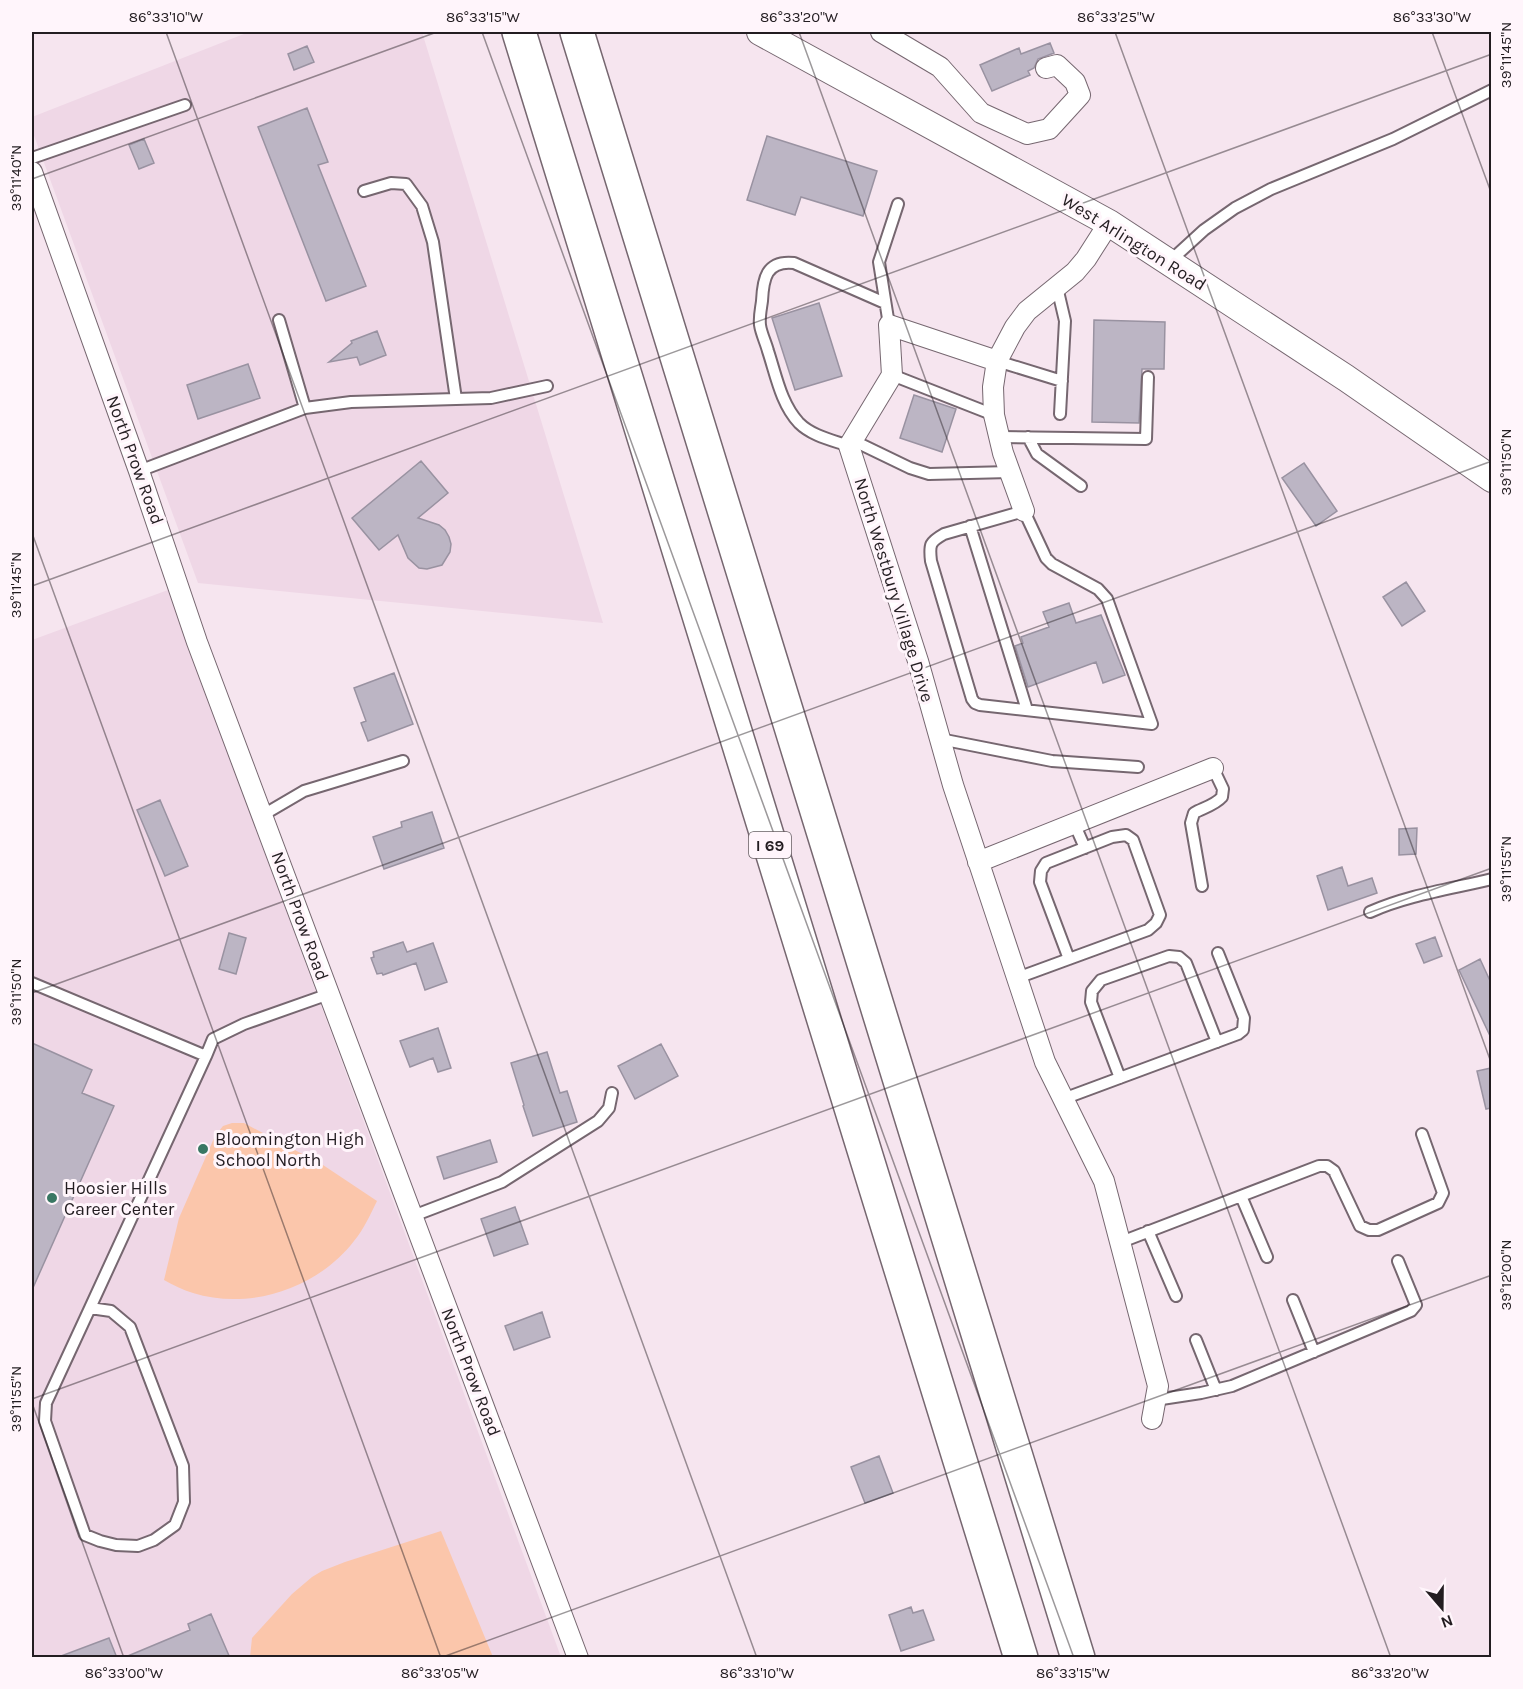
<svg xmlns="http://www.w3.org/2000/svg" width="1523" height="1689" font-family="Karla,sans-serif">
<rect width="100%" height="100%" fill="#f6e5ef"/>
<path fill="#efd7e6" d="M249 32H422L603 623 198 583 32 130V117Z
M168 590 561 1657 32 1658V640Z"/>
<path fill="#fbc6ab" d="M232 1123H244L323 1165 377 1201C370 1215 364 1229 354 1241 318 1288 250 1311 193 1293 183 1290 173 1285 164 1280L179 1218 215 1136 223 1126Z
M441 1531 493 1657H250L252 1638 292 1594 312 1577 322 1571 345 1562Z"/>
<path fill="#bcb5c4" stroke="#9992a1" stroke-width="1.5" d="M1050 43 1054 53 1038 59 1034 68 1028 71 1030 75 992 91 980 65 1019 48 1021 54Z
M307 46 314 62 294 70 288 54Z
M307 108 328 162 318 165 366 286 326 301 258 127Z
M767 136 877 171 863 216 801 197 795 215 747 200Z
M144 139 154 163 139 169 129 145Z
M819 303 842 376 795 390 772 318Z
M1094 320 1165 322 1164 369H1142L1139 423 1092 422Z
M377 331 386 355 360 365 357 357 329 362 352 343 351 341Z
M248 364 260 398 198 419 187 385Z
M914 395 956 409 942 452 900 438Z
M421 461 448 493 418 518 439 525 445 530 449 537 451 544 450 552 442 565 427 569 419 568 408 558 398 535 379 550 352 518Z
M1304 463 1337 511 1316 526 1282 478Z
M1406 582 1425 611 1402 626 1383 597Z
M1069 603 1076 623 1101 615 1125 675 1103 683 1096 662 1028 687 1015 646 1023 643 1021 637 1049 627 1043 612Z
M394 673 413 724 368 741 361 723 366 721 354 688Z
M160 800 188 866 165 876 137 810Z
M432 812 444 848 384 869 373 837 402 827 401 822Z
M1417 828 1416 854 1399 855V829Z
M1342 867 1348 886 1372 878 1377 893 1328 910 1317 876Z
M229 933 246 938 236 974 219 969Z
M1435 937 1442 956 1424 963 1416 944Z
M403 942 407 952 433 943 447 982 425 990 416 963 383 975 382 973 377 974 371 958 374 957 373 952Z
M1480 959 1491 983V1038L1459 970Z
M438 1028 451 1068 438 1072 433 1058 410 1067 400 1041Z
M32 1043 92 1070 82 1093 114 1106 32 1290Z
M661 1044 678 1076 635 1099 618 1066Z
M547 1052 560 1093 567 1091 577 1122 533 1136 523 1106 524 1105 511 1063Z
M1491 1068V1108L1486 1109 1477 1071Z
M490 1140 497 1162 444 1179 437 1157Z
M515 1207 528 1244 494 1256 481 1219Z
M542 1312 550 1337 514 1350 505 1326Z
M879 1456 893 1493 865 1503 851 1467Z
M911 1607 913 1613 923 1610 934 1640 901 1651 889 1615Z
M211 1614 230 1658H123L190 1630 188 1624Z
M109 1638 117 1658H61V1656Z"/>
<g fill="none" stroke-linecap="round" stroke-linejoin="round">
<defs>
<path id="service" d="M32 158 185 105
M1169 262 1204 230 1235 208 1271 189 1393 139 1492 90
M1057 287 1065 321 1060 414
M889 325 879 262 898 204
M997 361 1062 381
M892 375 994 415
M456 399 491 398 547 386
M305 408 351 402 456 399 433 242 422 206 406 184 391 183 364 191
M999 437 1146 439 1148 377
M1028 437 1037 454 1081 486
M852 440 910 468 929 474 1010 472
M849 446C832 440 812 436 799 423 781 404 776 375 768 351 766 343 761 333 760 325 759 317 761 309 762 301 763 279 766 260 794 263L885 303
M139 471 305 408 279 320
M1024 511 1046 558 1052 564 1098 589 1107 599 1152 724 980 705 975 703 972 699 931 561C929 544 930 542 944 534Z
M970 526 1027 710
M940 739 1052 761 1138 767
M263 815 304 791 403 761
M1074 823 1085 848
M1202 886 1191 823 1194 813C1203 808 1215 805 1222 797L1223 789 1213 768
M1370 912C1408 895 1451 889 1492 879
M1017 978 1148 930 1156 923 1160 915 1133 840 1126 835 1112 837 1046 863 1041 871 1040 882 1069 959
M32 983 206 1056 90 1308
M206 1056 213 1039 244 1024 329 994
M1120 1078 1091 1002 1092 991 1101 980 1169 956 1179 957 1186 963 1217 1042
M1063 1099 1238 1034 1243 1030 1244 1018 1218 953
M1241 1196 1267 1257
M413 1216 502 1182 598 1121 609 1108 612 1093
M1148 1231 1176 1296
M1119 1240 1129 1239 1319 1166H1327L1334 1171 1360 1226 1369 1230H1378L1438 1203 1443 1193 1422 1134
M1293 1300 1314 1352
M90 1308 111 1311 130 1327 183 1466 184 1502 175 1525 154 1540 138 1546 116 1545 100 1541 85 1535 45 1421 46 1403Z
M1196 1340 1216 1390
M1155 1400 1201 1393 1232 1386 1411 1311 1416 1305 1398 1261"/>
<path id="minor" d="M881 32 940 67 981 113 1027 134 1049 129 1080 95 1075 82 1057 65 1046 68
M32 172 139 471 197 642 578 1658
M997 361 889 325 892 375 849 446 918 661 953 785 1045 1062 1104 1181 1158 1386 1152 1419
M1024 511 1003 453 994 415 993 387 997 361 1015 327 1027 311 1075 272 1086 259 1109 223
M978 862 1213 768"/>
<path id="tertiary" d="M760 32 1109 223 1346 378 1492 479"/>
<path id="motorway" d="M519 32 1021 1658
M577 32 1078 1658"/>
</defs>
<use href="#service" stroke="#766770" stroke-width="14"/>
<use href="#minor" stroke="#766770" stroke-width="22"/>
<use href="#tertiary" stroke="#766770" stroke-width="28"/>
<use href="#motorway" stroke="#766770" stroke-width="36"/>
<use href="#service" stroke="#fff" stroke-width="10"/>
<use href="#minor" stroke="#fff" stroke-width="20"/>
<use href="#tertiary" stroke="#fff" stroke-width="26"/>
<use href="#motorway" stroke="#fff" stroke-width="33"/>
</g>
<path fill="none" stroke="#231d21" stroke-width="1.5" stroke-opacity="0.45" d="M166 32 757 1658M482 32 1074 1658M799 32 1391 1658M1115 32 1492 1065M1432 32 1492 195M32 179 437 32M32 533 441 1658M32 586 1492 54M32 993 1492 461M32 1399 1492 868M32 1403 124 1658M440 1658 1492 1275"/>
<g fill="#397763" stroke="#fff5fb" stroke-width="2">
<circle cx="203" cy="1149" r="6"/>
<circle cx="52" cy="1198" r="6"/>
</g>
<g text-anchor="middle" stroke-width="6" stroke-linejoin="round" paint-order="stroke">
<rect fill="#fff5fb" stroke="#655e62" stroke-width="1.5" x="749" y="832" width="42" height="26" rx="4.5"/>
<g font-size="16" font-weight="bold" fill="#231d21">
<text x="770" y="851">I 69</text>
</g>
<g font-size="18" fill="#231d21" stroke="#fff5fb">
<text transform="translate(1134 242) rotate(32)" y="6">West Arlington Road</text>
<text transform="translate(135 460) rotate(70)" y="6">North Prow Road</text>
<text transform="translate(894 590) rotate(73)" y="6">North Westbury Village Drive</text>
<text transform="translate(300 916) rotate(70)" y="6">North Prow Road</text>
<text transform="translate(471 1372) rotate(69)" y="6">North Prow Road</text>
</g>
<g font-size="18" fill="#231d21" stroke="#fff5fb" text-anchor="start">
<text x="215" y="1145">Bloomington High<tspan x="215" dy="21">School North</tspan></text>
<text x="64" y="1194">Hoosier Hills<tspan x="64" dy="21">Career Center</tspan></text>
</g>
</g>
<rect width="1523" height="1689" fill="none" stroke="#fff5fb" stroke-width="66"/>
<g transform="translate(1442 1608) rotate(160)" stroke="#fff5fb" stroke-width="4.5" paint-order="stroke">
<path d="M0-4.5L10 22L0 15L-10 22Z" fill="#231d21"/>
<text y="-9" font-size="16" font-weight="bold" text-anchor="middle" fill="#231d21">N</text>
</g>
<rect x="33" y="33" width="1457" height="1623" fill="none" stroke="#231d21" stroke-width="2"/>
<g font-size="15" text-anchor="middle" fill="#231d21">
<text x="166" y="22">86°33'10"W</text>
<text x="483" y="22">86°33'15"W</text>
<text x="799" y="22">86°33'20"W</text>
<text x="1116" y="22">86°33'25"W</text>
<text x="1432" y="22">86°33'30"W</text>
<text transform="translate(1506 55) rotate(-90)" y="5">39°11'45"N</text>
<text transform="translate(16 178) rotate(-90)" y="5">39°11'40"N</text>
<text transform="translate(1506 462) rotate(-90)" y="5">39°11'50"N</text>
<text transform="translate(16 585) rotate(-90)" y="5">39°11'45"N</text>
<text transform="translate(1506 869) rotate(-90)" y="5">39°11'55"N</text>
<text transform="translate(16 992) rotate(-90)" y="5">39°11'50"N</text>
<text transform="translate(1506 1275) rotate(-90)" y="5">39°12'00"N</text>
<text transform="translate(16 1399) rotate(-90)" y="5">39°11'55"N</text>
<text x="124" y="1678">86°33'00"W</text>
<text x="440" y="1678">86°33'05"W</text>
<text x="757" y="1678">86°33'10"W</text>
<text x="1073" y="1678">86°33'15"W</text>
<text x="1390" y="1678">86°33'20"W</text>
</g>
</svg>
